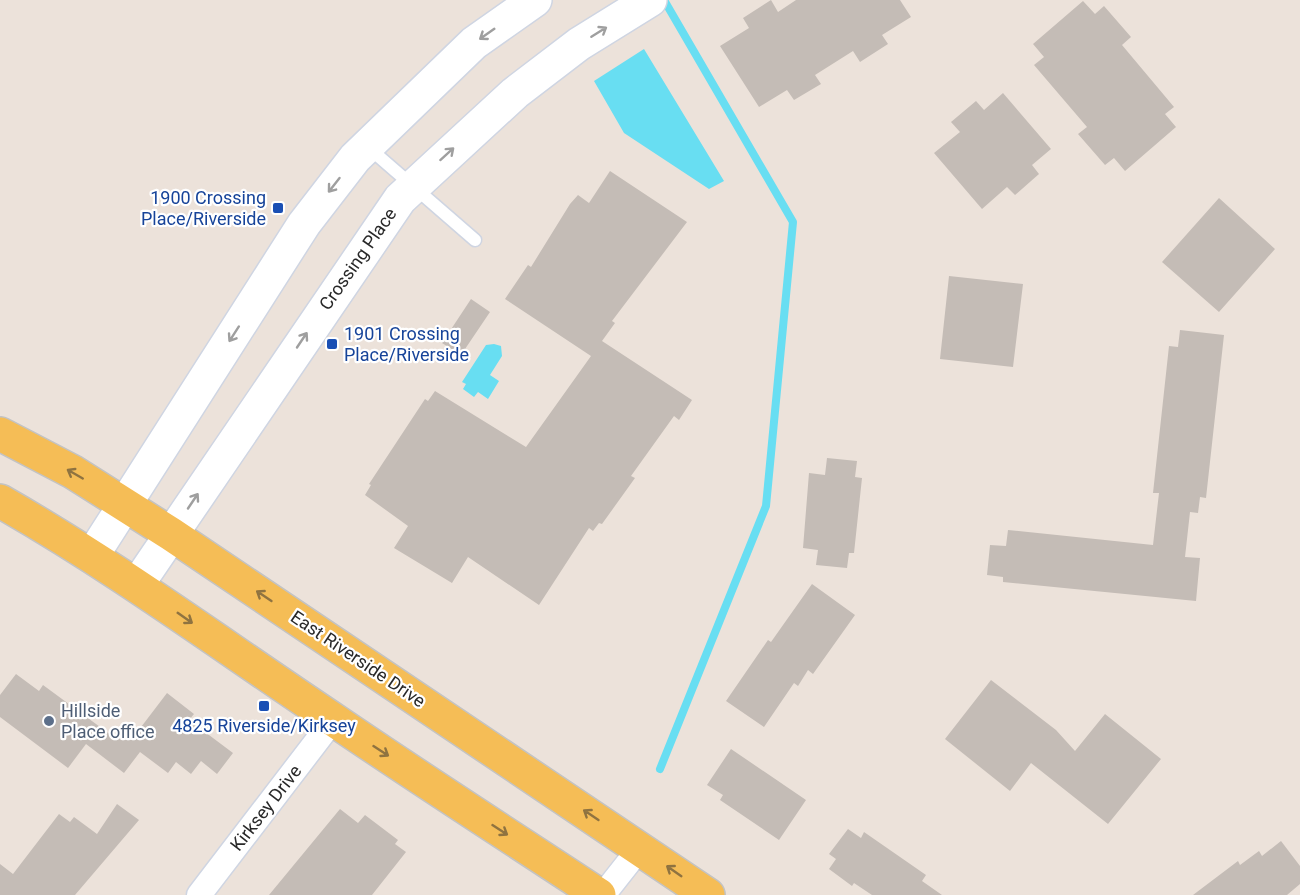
<svg xmlns="http://www.w3.org/2000/svg" width="1300" height="895" font-family="Roboto,sans-serif">
<rect width="100%" height="100%" fill="#ece2da"/>
<path fill="#68def2" d="M644 49 724 181 709 189 624 133 594 81Z
M494 344 501 346 502 356 490 375 499 381 488 399 478 392 474 397 463 389 466 384 462 382 486 345Z"/>
<g fill="none" stroke-linecap="round" stroke-linejoin="round">
<path stroke="#68def2" stroke-width="8" d="M660 769 766 506 793 222 664 0"/>
</g>
<path fill="#c4bcb6" d="M771 0 778 12 796 0H900L911 17 882 35 888 44 860 62 853 51 815 75 821 84 794 100 787 90 759 107 720 46 749 28 743 18Z
M1083 1 1095 14 1104 6 1131 37 1122 45 1174 107 1165 114 1176 127 1125 171 1114 158 1105 165 1078 134 1087 127 1034 65 1044 57 1033 44Z
M1003 93 1051 149 1032 165 1039 174 1015 195 1007 187 982 209 934 153 960 132 951 122 976 101 984 110Z
M610 171 687 222 612 321 615 323 602 341 692 400 679 420 674 416 631 476 635 478 602 524 599 523 593 531 589 528 539 605 468 557 452 583 394 548 408 526 365 495 371 485 369 484 425 399 428 401 435 391 526 447 591 356 505 299 528 265 531 267 570 204 578 195 589 203Z
M1219 198 1275 249 1219 312 1162 262Z
M949 276 1023 284 1013 367 940 359Z
M471 299 490 312 461 355 442 343Z
M1180 330 1224 335 1206 498 1200 497 1198 513 1190 512 1185 557 1200 558 1196 601 1003 582V577L987 575 990 545 1006 546 1008 530 1153 545 1159 493H1153L1169 346 1178 347Z
M827 458 857 461 855 477 862 478 854 553H849L847 568 816 565 818 550 803 548 809 473 825 475Z
M812 584 855 615 813 674 808 670 798 686 794 683 764 727 726 701 768 640 771 642Z
M16 674 39 691 43 685 115 738 123 726 135 735 167 693 194 714 189 720 233 753 217 774 201 761 191 774 176 762 168 773 140 752 124 773 86 744 68 768 0 717V695Z
M991 680 1056 730 1075 751 1105 714 1161 759 1108 824 1031 763 1010 791 945 739Z
M731 749 806 800 779 840 720 800 723 795 707 785Z
M117 804 139 820 75 895H0V864L13 874 59 814 70 822 74 817 97 834Z
M340 809 358 823 365 815 398 840 395 844 406 852 372 895H269Z
M848 829 861 838 864 832 926 875 922 881 942 895H872L854 883 852 886 829 869 836 859 829 854Z
M1281 841 1300 866V884L1287 895H1193L1238 861 1240 865 1259 851 1262 856Z"/>
<g fill="none" stroke-linecap="round" stroke-linejoin="round">
<defs>
<path id="lane" d="M369 148 475 240"/>
<path id="street" d="M199 895 333 720
M603 895 640 848"/>
<path id="secondary" d="M92 556 304 224 355 158 474 43 535 0
M137 585 400 199 515 93 579 44 650 0"/>
<path id="primary" d="M0 434 73 472 171 534 708 895
M0 501C116 567 223 646 334 720 422 780 511 837 599 895"/>
</defs>
<use href="#lane" stroke="#cfd5e2" stroke-width="15"/>
<use href="#street" stroke="#cfd5e2" stroke-width="27"/>
<use href="#secondary" stroke="#cfd5e2" stroke-width="36"/>
<use href="#primary" stroke="#c3c3c3" stroke-width="36"/>
<use href="#lane" stroke="#fff" stroke-width="12"/>
<use href="#street" stroke="#fff" stroke-width="24"/>
<use href="#secondary" stroke="#fff" stroke-width="33"/>
<use href="#primary" stroke="#f5bd56" stroke-width="33"/>
</g>
<defs><path id="oneway-shaft" d="M-6 0H5M1.5-3L5.5 0L1.5 3" fill="none" stroke-width="1.6" stroke-linecap="round" stroke-linejoin="round" transform="scale(1.5)"/></defs>
<g stroke="#9f9f9f">
<use href="#oneway-shaft" transform="translate(599 32) rotate(-32)"/>
<use href="#oneway-shaft" transform="translate(487 34) rotate(145)"/>
<use href="#oneway-shaft" transform="translate(447 154) rotate(-42)"/>
<use href="#oneway-shaft" transform="translate(334 185) rotate(128)"/>
<use href="#oneway-shaft" transform="translate(234 334) rotate(123)"/>
<use href="#oneway-shaft" transform="translate(302 340) rotate(-56)"/>
<use href="#oneway-shaft" transform="translate(193 501) rotate(-56)"/>
</g>
<g stroke="#8f7340">
<use href="#oneway-shaft" transform="translate(75 474) rotate(-150)"/>
<use href="#oneway-shaft" transform="translate(264 596) rotate(-146)"/>
<use href="#oneway-shaft" transform="translate(185 618) rotate(35)"/>
<use href="#oneway-shaft" transform="translate(381 751) rotate(33)"/>
<use href="#oneway-shaft" transform="translate(591 815) rotate(-146)"/>
<use href="#oneway-shaft" transform="translate(500 830) rotate(33)"/>
<use href="#oneway-shaft" transform="translate(674 871) rotate(-145)"/>
</g>
<g fill="#1a4fb4" stroke="#fff" stroke-width="2">
<rect x="272" y="202" width="12" height="12" rx="3"/>
<rect x="326" y="338" width="12" height="12" rx="3"/>
<rect x="258" y="700" width="12" height="12" rx="3"/>
</g>
<circle fill="#5c6f8a" stroke="#fff" stroke-width="2" cx="49" cy="721" r="6"/>
<g text-anchor="middle" stroke-width="4.5" stroke-linejoin="round" paint-order="stroke">
<g font-size="18" fill="#164399" stroke="#fff" text-anchor="end">
<text x="266" y="204">1900 Crossing<tspan x="266" dy="21">Place/Riverside</tspan></text>
<text x="344" y="340" text-anchor="start">1901 Crossing<tspan x="344" dy="21">Place/Riverside</tspan></text>
<text x="264" y="732" text-anchor="middle">4825 Riverside/Kirksey</text>
</g>
<g font-size="18" fill="#292929" stroke="#fff">
<text transform="translate(358 259) rotate(-55)" y="6">Crossing Place</text>
<text transform="translate(358 659) rotate(34)" y="6">East Riverside Drive</text>
<text transform="translate(266 808) rotate(-52)" y="6">Kirksey Drive</text>
</g>
<g font-size="18" fill="#4e5e75" stroke="#fff" text-anchor="start">
<text x="61" y="717">Hillside<tspan x="61" dy="21">Place office</tspan></text>
</g>
</g>
</svg>
